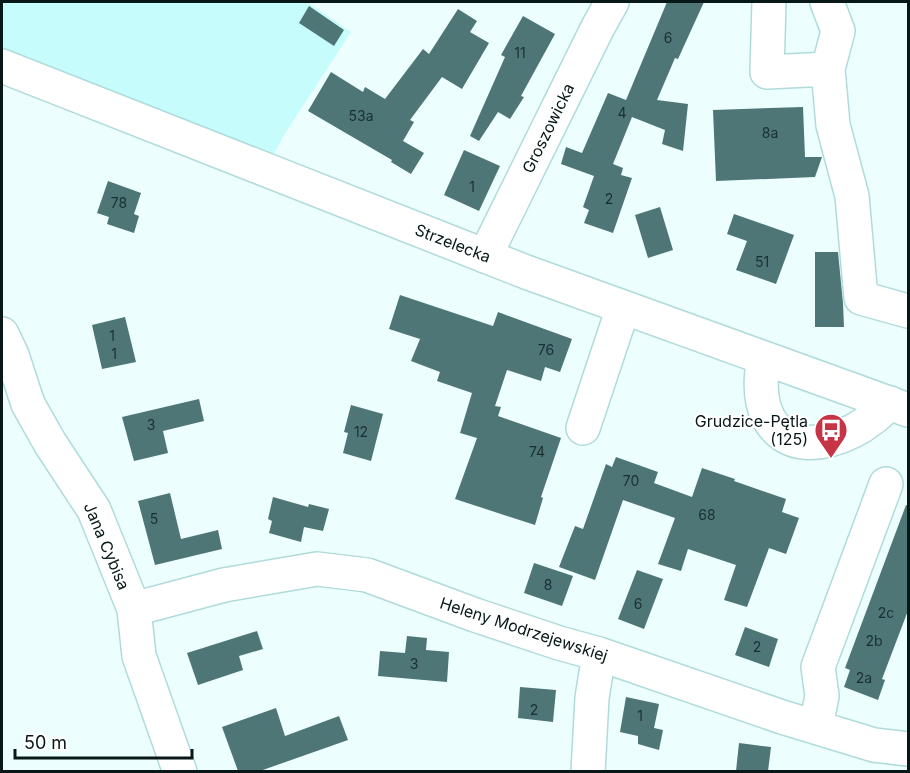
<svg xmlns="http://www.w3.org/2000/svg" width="910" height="773" font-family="Inter,sans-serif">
<rect width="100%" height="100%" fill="#ecfefd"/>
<path fill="#c6fcfc" d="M2 2H307L351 32 284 135 270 161 2 53Z"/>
<path fill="#4e7676" d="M667 2H704L678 59 675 58 657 100 688 104 683 151 662 144 665 130 632 117 613 164 623 168 621 175 632 178 613 233 584 223 589 210 583 207 594 176 561 164 566 147 582 153 608 93 626 100Z
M309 6 344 30 334 46 299 23Z
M458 9 477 21 470 32 489 43 462 89 442 77 410 120 414 122 403 141 424 153 411 174 391 162 392 160 308 111 331 72 363 92 365 87 385 99 423 49 429 54Z
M523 16 555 34 521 96 524 97 510 119 498 112 479 141 470 136 505 57 501 55Z
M803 107 805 157H822L815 177 716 181 713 110Z
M464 150 500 166 479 211 444 195Z
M108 181 141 193 134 214 139 216 134 233 107 224 109 217 97 213Z
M660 207 673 250 648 258 635 215Z
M734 214 794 235 776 284 736 270 747 241 727 234Z
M815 252H838L843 303 844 327H815Z
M400 295 493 326 498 312 572 339 560 372 545 367 541 381 507 370 495 406 501 407 498 416 561 438 541 497 543 498 535 525 455 499 477 438 460 433 472 393 437 381 440 372 411 361 420 339 389 329Z
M125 317 136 362 102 369 92 325Z
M199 399 204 421 163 431 168 453 134 461 122 417Z
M351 405 383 414 371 461 343 453 348 433 344 432Z
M616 457 658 472 654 483 692 497 702 468 735 479 734 481 786 499 782 512 799 518 786 554 769 548 747 607 724 600 736 565 688 549 681 571 658 564 675 518 623 500 595 580 559 567 575 526 583 529 606 464 612 467Z
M170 493 181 539 218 530 222 549 155 565 138 501Z
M273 497 308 507 309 504 329 509 323 531 304 527 301 542 269 533 272 521 268 519Z
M906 505 909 506V608L882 679 885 680 878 700 844 687 850 670 845 668Z
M534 563 573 576 562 606 524 593Z
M637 570 663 579 644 629 618 619Z
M745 627 778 639 769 667 735 655Z
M257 631 263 649 239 656 243 670 198 685 187 653Z
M407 636 427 638 426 650 449 652 447 682 378 676 380 651 405 653Z
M520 687 556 690 553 722 518 718Z
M626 697 659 704 654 728 663 730 659 750 638 744V736L620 732Z
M276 708 285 736 339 716 348 740 260 771H238L222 727Z
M739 743 771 747 768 771H736Z"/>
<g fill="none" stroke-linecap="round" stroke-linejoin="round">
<defs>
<path id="minor" d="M769 2 767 72 828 69 833 125 852 196 861 298 908 311
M827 2 838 31 828 69
M485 256 598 27 612 2
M2 334 12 355 28 404 50 443 94 510 134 609 139 656 180 772
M764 359C750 425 789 463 853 431 867 424 878 414 890 403
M583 428 623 308
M134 609 224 585 317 569 367 575 475 615 559 643 599 654 782 717 874 745 908 749
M816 726 822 696 818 667 886 484
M588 772 592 698 599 654"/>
<path id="major" d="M2 66 526 272 908 410"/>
</defs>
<use href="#minor" stroke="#b1dbdb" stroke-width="36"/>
<use href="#major" stroke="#b1dbdb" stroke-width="36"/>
<use href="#minor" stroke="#fff" stroke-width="33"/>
<use href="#major" stroke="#fff" stroke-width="33"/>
</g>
<defs>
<symbol id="bus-pin" viewBox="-11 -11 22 30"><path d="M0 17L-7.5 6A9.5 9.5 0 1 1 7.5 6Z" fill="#c53546" stroke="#fff"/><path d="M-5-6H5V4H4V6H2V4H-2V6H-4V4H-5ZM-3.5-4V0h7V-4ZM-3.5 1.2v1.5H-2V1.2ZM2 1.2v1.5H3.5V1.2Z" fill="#fff"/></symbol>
</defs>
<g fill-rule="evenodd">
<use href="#bus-pin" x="812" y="411" width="38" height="52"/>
</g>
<g text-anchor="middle" stroke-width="4.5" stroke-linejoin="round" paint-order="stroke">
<g font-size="14" fill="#1a3030">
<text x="668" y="43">6</text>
<text x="520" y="58">11</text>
<text x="622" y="118">4</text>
<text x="361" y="121">53a</text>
<text x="770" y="138">8a</text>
<text x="472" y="192">1</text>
<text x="609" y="204">2</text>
<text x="119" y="208">78</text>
<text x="762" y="267">51</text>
<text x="112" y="341">1</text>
<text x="546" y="355">76</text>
<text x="114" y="359">1</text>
<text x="151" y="430">3</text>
<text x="361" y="437">12</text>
<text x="537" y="457">74</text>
<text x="631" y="486">70</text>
<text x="707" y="520">68</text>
<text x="154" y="524">5</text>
<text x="548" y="590">8</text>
<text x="638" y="609">6</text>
<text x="886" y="618">2c</text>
<text x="874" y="646">2b</text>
<text x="757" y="652">2</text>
<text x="414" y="669">3</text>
<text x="864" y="683">2a</text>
<text x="534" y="715">2</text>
<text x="640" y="721">1</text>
</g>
<g font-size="16" fill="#081818" stroke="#fff">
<text transform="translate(548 128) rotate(-64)" y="6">Groszowicka</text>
<text transform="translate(453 243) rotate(21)" y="6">Strzelecka</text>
<text transform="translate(107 546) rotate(67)" y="6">Jana Cybisa</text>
<text transform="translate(524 629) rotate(18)" y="6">Heleny Modrzejewskiej</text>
</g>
<g font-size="16" fill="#081818" stroke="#fff" text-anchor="end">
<text x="808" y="427">Grudzice-Pętla<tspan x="808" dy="18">(125)</tspan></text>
</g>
</g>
<rect width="910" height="773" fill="none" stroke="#081818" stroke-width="6"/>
<path d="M15 749v9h177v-9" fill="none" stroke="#081818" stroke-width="3"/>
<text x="24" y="749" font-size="18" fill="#081818" stroke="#ffffff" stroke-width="4.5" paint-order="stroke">50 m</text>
</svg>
